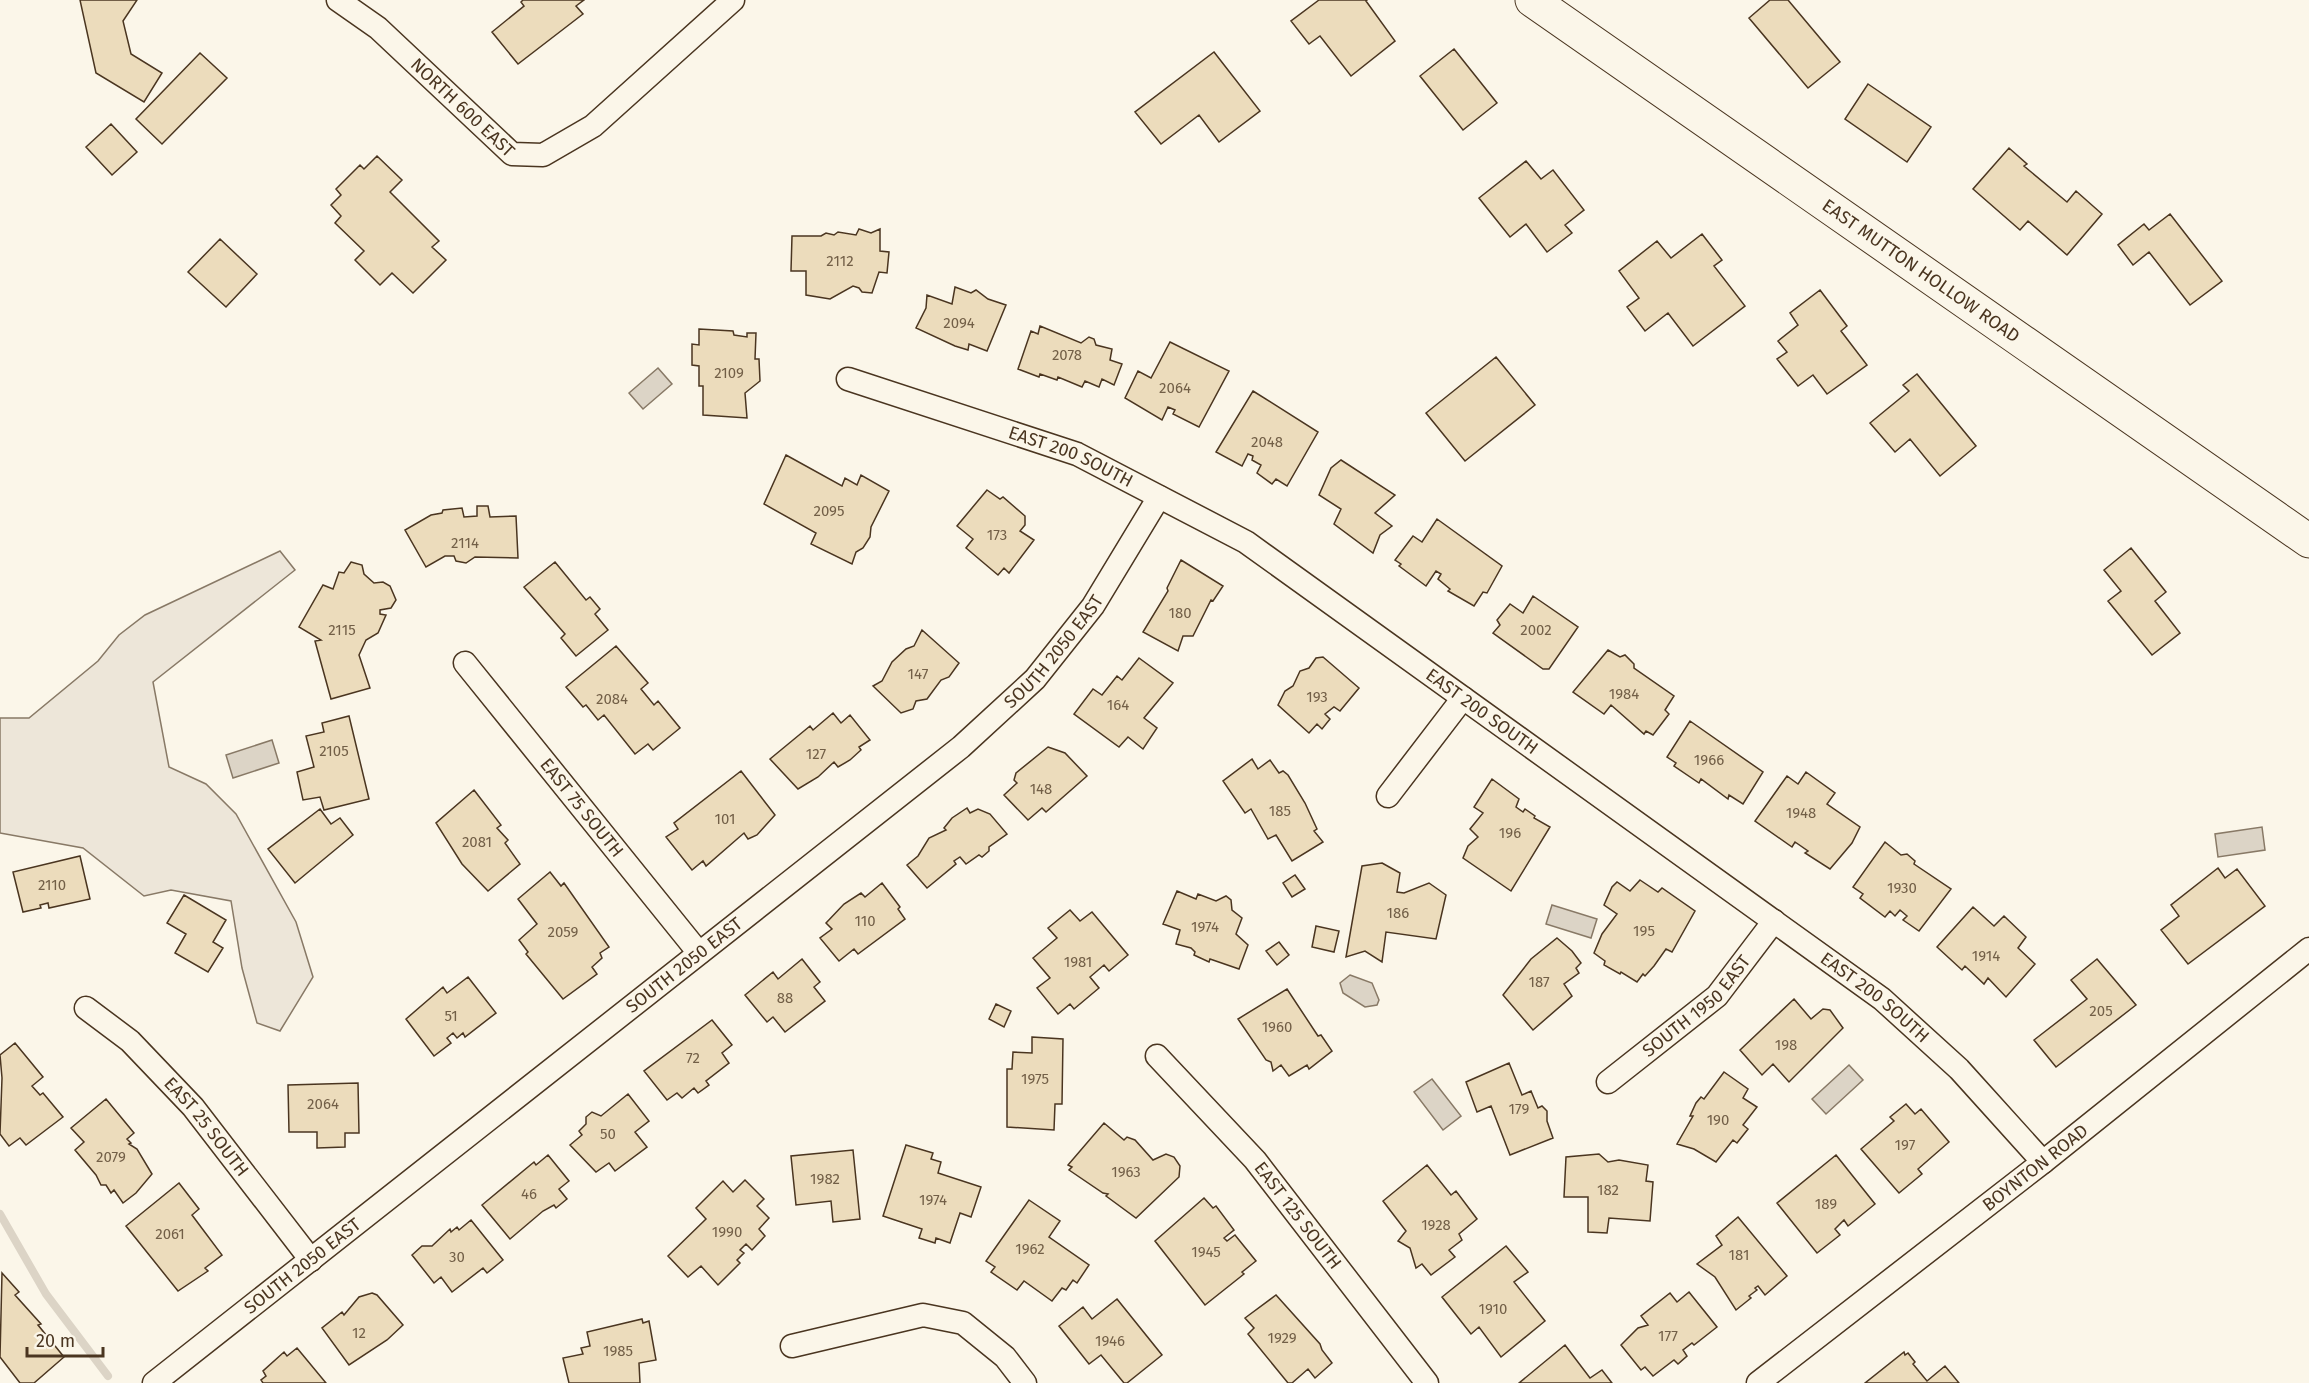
<svg xmlns="http://www.w3.org/2000/svg" width="2309" height="1383" font-family="'Fira Sans',sans-serif">
<rect width="100%" height="100%" fill="#fbf6e9"/>
<path fill="#ede6d9" stroke="#887966" stroke-width="1.5" d="M280 551 295 570 153 682 169 767 206 784 236 814 296 922 313 977 280 1031 257 1023 242 968 231 901 171 890 144 896 83 848 0 833V718H29L98 661 119 635 145 615Z"/>
<path fill="#dcd4c6" stroke="#887966" stroke-width="1.5" d="M658 368 672 384 643 409 629 393Z
M272 740 279 763 233 778 226 755Z
M2262 827 2265 850 2218 857 2215 834Z
M1552 905 1597 919 1591 938 1546 924Z
M1350 975 1372 983 1379 1000 1377 1005 1365 1007 1343 993 1340 983Z
M1849 1065 1863 1080 1826 1114 1812 1099Z
M1432 1079 1461 1116 1443 1130 1414 1092Z"/>
<g fill="none" stroke-linecap="round" stroke-linejoin="round">
<path stroke="#dcd4c6" stroke-width="8" d="M0 1214 46 1294 108 1376"/>
</g>
<path fill="#ecdcbc" stroke="#4a3520" stroke-width="1.5" d="M80 0H137L123 21 131 54 162 73 144 102 96 73Z
M523 0H584L576 6 583 14 518 64 492 32 524 6 521 2Z
M1319 0H1367L1366 1 1395 41 1351 76 1320 36 1309 44 1291 21Z
M1770 0H1788L1840 62 1808 88 1749 18Z
M1454 49 1497 103 1463 130 1420 76Z
M1214 52 1260 111 1219 142 1199 115 1161 144 1135 112Z
M200 53 227 78 162 144 136 119Z
M1868 84 1931 127 1907 162 1845 119Z
M111 124 137 152 112 175 86 147Z
M2009 148 2027 164 2024 166 2067 202 2076 191 2102 214 2067 255 2028 221 2020 230 1973 189Z
M377 156 402 180 390 192 439 241 432 247 446 260 413 293 392 273 380 285 355 260 364 251 335 223 341 216 331 205 341 195 336 189 360 165 364 169Z
M1526 161 1541 179 1553 170 1584 210 1565 225 1572 233 1547 252 1526 224 1510 237 1479 198Z
M2170 214 2222 281 2190 305 2149 252 2133 265 2118 245 2144 224 2149 230Z
M859 229 871 233 880 229V251L889 252 887 273 879 272 872 293 862 292 859 288 853 286 830 299 806 295V271H791L792 236H821L826 233 834 235 838 232 856 235Z
M1702 234 1722 260 1714 266 1745 306 1693 346 1668 313 1645 331 1627 307 1639 298 1619 271 1657 241 1671 258Z
M220 239 257 274 226 307 188 272Z
M955 287 971 293 976 290 988 299 1006 305 987 351 969 344 968 350 955 346 916 328 926 308 927 295 952 304Z
M1820 290 1847 326 1841 331 1867 365 1827 394 1813 375 1798 386 1777 359 1787 352 1778 341 1798 325 1790 313Z
M1040 326 1081 343 1089 337 1094 339 1096 345 1112 349 1110 360 1122 364 1114 385 1102 379 1099 387 1085 381 1082 387 1058 377 1057 380 1040 374 1039 377 1018 369 1031 331 1038 334Z
M699 329 733 331 734 335 747 337V333H756L755 359H759L760 381 745 393 747 418 703 415V386H699V366L692 365V344L699 345Z
M1170 342 1229 371 1199 427 1173 414 1175 410 1168 407 1162 420 1125 398 1138 371 1151 378Z
M1496 357 1535 405 1465 461 1426 413Z
M1917 374 1976 446 1940 476 1910 439 1895 452 1870 423 1909 391 1903 385Z
M1253 391 1318 432 1287 486 1276 479 1272 484 1257 473 1261 465 1252 460 1253 456 1248 454 1242 466 1216 452Z
M786 455 842 486 845 478 857 485 861 475 889 491 871 527 870 537 863 548 856 552 852 564 811 544 816 533 764 504Z
M1341 460 1395 495 1375 513 1392 526 1380 535 1373 553 1334 524 1341 509 1319 495 1331 468Z
M987 490 1000 499 1003 497 1025 516V525L1020 531 1034 540 1009 573 1004 568 998 575 966 548 973 539 957 526Z
M477 506H488L490 517 516 516 518 558 475 557 466 563 456 561 454 556H445L426 567 405 530 431 515 442 513 443 510 462 508 464 517 477 516Z
M1437 519 1502 566 1487 593 1483 592 1474 606 1448 591 1450 589 1438 579 1441 574 1436 571 1426 586 1399 566 1401 564 1395 560 1413 536 1422 542Z
M2131 548 2166 592 2155 601 2180 633 2152 655 2108 601 2121 591 2104 570Z
M1181 560 1223 586 1213 601 1211 600 1193 636H1183L1178 651 1143 632 1168 591 1167 588Z
M351 562 362 565 364 574 374 583 383 582 390 586 396 600 391 608 380 610V614L386 615 378 633 366 640 359 655 370 688 331 699 315 641 321 640 299 627 323 585 333 589 339 572 344 573Z
M555 562 586 600 590 597 600 609 595 614 608 630 576 656 561 638 565 634 524 587Z
M1533 596 1578 627 1549 669H1543L1493 633 1500 625 1497 620 1510 604 1523 613Z
M922 630 959 663 949 677 941 680 927 699 916 701 913 709 901 713 873 686 882 681 892 662 906 649 914 646Z
M616 646 648 683 641 689 654 705 658 701 680 728 653 750 648 744 635 754 604 715 598 720 586 705 583 707 566 687Z
M1608 650 1620 657 1625 655 1634 664V668L1674 696 1665 710 1669 714 1653 735 1646 731 1644 734 1611 705 1604 714 1573 692Z
M1323 657 1359 688 1340 711 1334 707 1325 714 1330 719 1322 729 1317 724 1309 733 1278 705 1285 691 1293 686 1300 671 1309 668 1316 658Z
M1139 658 1173 683 1144 718 1157 728 1143 749 1128 737 1119 747 1074 714 1093 689 1102 695 1117 676 1122 680Z
M833 713 841 723 850 715 870 740 859 747 861 750 850 760 838 767 834 762 818 777 798 789 770 759 810 726 813 730Z
M349 716 369 799 324 810 320 797 303 800 297 772 314 767 306 736 324 732 322 723Z
M1690 721 1763 772 1743 804 1729 795 1728 799 1701 779 1699 783 1674 766 1676 763 1667 757Z
M1048 747 1065 753 1087 776 1046 812 1042 808 1028 820 1004 795 1017 783 1014 780 1016 773Z
M1252 759 1258 769 1270 760 1279 773 1283 771 1288 775 1305 803 1317 829 1314 831 1323 842 1292 861 1276 835 1268 839 1251 809 1245 813 1223 781Z
M741 771 775 815 757 835 748 839 744 833 706 866 703 861 692 870 666 837 678 829 674 823Z
M1806 772 1835 793 1827 804 1860 827 1852 843 1830 869 1805 853 1808 851 1795 842 1792 847 1755 821 1787 776 1798 784Z
M1492 779 1519 799 1516 807 1523 812 1525 809 1535 816 1534 818 1550 827 1511 891 1463 858 1468 846 1478 837 1470 829 1483 813 1474 807Z
M474 790 501 825 497 828 508 840 505 843 520 864 488 891 462 864 436 823Z
M967 808 970 813 978 809 990 814 1007 834 989 847V851L982 857 979 855 966 864 960 857 954 861 956 864 927 888 907 865 918 856 929 838 946 830 944 828 952 818Z
M320 809 331 824 340 818 353 835 295 883 268 849Z
M1885 842 1901 855 1907 854 1915 861 1914 864 1951 889 1919 931 1903 920 1907 916 1900 910 1895 916 1890 911 1885 917 1860 898 1863 894 1853 887Z
M80 856 90 899 49 908 48 903 40 905 41 908 23 912 13 872Z
M1382 863 1400 873 1397 892 1404 893 1429 883 1446 895 1436 939 1386 932 1382 962 1365 951 1346 957 1362 866Z
M2218 868 2225 878 2237 869 2265 906 2188 964 2161 930 2179 916 2171 905Z
M550 872 561 886 564 883 609 947 600 953 602 958 592 967 597 974 563 999 526 954 528 952 519 940 537 924 518 899Z
M1295 875 1305 889 1292 897 1283 883Z
M1640 880 1658 892 1662 888 1695 911 1672 952 1666 949 1654 966 1645 976 1643 974 1637 982 1621 972 1620 974 1604 965 1605 961 1594 953 1602 934 1617 914 1604 905 1612 887 1617 882 1630 891Z
M882 883 900 907 898 909 905 919 858 954 854 949 839 961 820 938 832 929 826 923 844 904 861 893 865 897Z
M1177 891 1196 899 1198 894 1216 901 1226 896 1231 900 1232 910 1242 918 1236 934 1248 945 1239 969 1210 959 1209 962 1194 955 1195 952 1191 948 1176 944 1180 930 1163 924Z
M184 895 226 920 213 942 223 948 208 972 175 953 186 934 167 923Z
M1973 907 1994 926 2004 916 2026 937 2018 948 2035 964 2006 997 1988 978 1984 984 1965 966 1962 970 1937 947Z
M1070 910 1080 921 1092 912 1128 955 1109 971 1104 965 1090 977 1099 988 1074 1009 1070 1004 1058 1014 1037 988 1050 978 1033 958 1057 938 1048 928Z
M1316 926 1339 931 1334 952 1312 947Z
M1557 938 1572 951 1581 963 1576 968 1579 973 1564 984 1572 996 1533 1030 1503 995 1531 959Z
M1279 942 1289 955 1277 965 1266 951Z
M802 959 820 982 814 987 825 1001 785 1032 773 1017 767 1022 745 995 773 972 778 979Z
M2097 959 2136 1005 2056 1067 2034 1040 2087 999 2071 980Z
M468 977 496 1013 465 1037 463 1033 457 1038 453 1033 447 1038 451 1043 434 1056 406 1019 443 987 447 993Z
M1287 989 1318 1036 1321 1035 1332 1051 1309 1069 1307 1065 1289 1076 1281 1065 1273 1071 1271 1062 1266 1060 1238 1019Z
M1794 999 1811 1019 1823 1009 1830 1010 1843 1028 1789 1082 1773 1064 1762 1075 1740 1050Z
M996 1004 1011 1011 1004 1027 989 1019Z
M712 1020 732 1045 722 1053 729 1063 706 1081 709 1085 698 1093 694 1088 682 1098 677 1093 667 1100 644 1071Z
M1032 1037 1063 1039 1062 1104H1055L1054 1130 1007 1127V1069H1012L1013 1052 1032 1053Z
M15 1043 43 1077 32 1086 40 1095 43 1093 63 1117 26 1145 20 1138 9 1146 0 1134 2 1078 0 1055Z
M1509 1063 1522 1095 1531 1091 1538 1108 1542 1106 1547 1111V1121L1553 1138 1510 1155 1491 1106 1477 1112 1466 1082Z
M1724 1072 1748 1089 1743 1098 1757 1107 1743 1125 1748 1129 1737 1143 1733 1140 1716 1162 1694 1149 1677 1144 1693 1116H1690L1696 1103 1701 1097 1704 1099Z
M358 1083 359 1133H345V1147L317 1148V1132H289L288 1085Z
M628 1094 649 1121 635 1132 647 1147 615 1171 609 1163 596 1172 570 1145 582 1135 579 1131 586 1124V1117L592 1112 601 1116Z
M106 1099 134 1133 127 1139 131 1143 129 1144 137 1149 152 1174 136 1193 123 1203 114 1190 111 1193 106 1185H101L96 1175 75 1150 84 1142 71 1128Z
M1906 1104 1915 1114 1921 1109 1949 1142 1918 1169 1922 1174 1899 1193 1861 1149 1894 1121 1890 1117Z
M1104 1123 1124 1140 1127 1137 1135 1140 1153 1160 1166 1154 1174 1157 1180 1166 1179 1177 1136 1218 1106 1196 1108 1194 1103 1193 1069 1170 1072 1167 1068 1165Z
M906 1145 933 1153 931 1159 941 1162 938 1173 981 1187 971 1217 960 1213 950 1243 936 1238 935 1243 919 1238 922 1229 883 1216Z
M853 1150 860 1219 833 1222 831 1201 796 1205 791 1156Z
M1599 1154 1608 1162 1619 1160 1648 1165 1646 1181 1653 1182 1650 1221 1609 1218 1607 1233 1588 1232V1197H1564L1566 1157Z
M548 1155 569 1181 559 1189 567 1199 556 1208 554 1205 543 1211 510 1239 482 1205 534 1162 536 1165Z
M1836 1155 1875 1204 1848 1226 1844 1220 1835 1229 1840 1235 1817 1253 1777 1203Z
M1427 1165 1451 1195 1456 1191 1477 1219 1459 1234 1462 1240 1449 1250 1455 1257 1431 1275 1422 1264 1416 1268 1410 1248 1398 1241 1406 1231 1383 1201Z
M745 1180 764 1199 757 1206 769 1218 759 1229 765 1236 752 1250 746 1244 740 1250 744 1253 737 1260 740 1263 718 1285 701 1266 688 1277 668 1256 706 1219 696 1208 723 1181 733 1192Z
M179 1183 199 1209 192 1215 222 1255 205 1268 208 1271 178 1291 126 1226Z
M1204 1198 1213 1208 1216 1206 1234 1230 1224 1238 1227 1241 1235 1235 1256 1261 1242 1272 1244 1274 1205 1305 1155 1241Z
M1029 1200 1060 1221 1049 1237 1089 1265 1077 1283 1073 1280 1066 1290 1062 1288 1052 1301 1024 1281 1017 1290 991 1272 995 1267 986 1261Z
M1738 1217 1787 1276 1765 1295 1758 1286 1755 1288 1757 1290 1749 1296 1751 1298 1736 1310 1715 1277 1697 1264 1722 1245 1716 1236Z
M471 1220 503 1260 487 1273 483 1268 452 1292 441 1277 434 1283 412 1255 422 1246H432L450 1229 451 1232 457 1227 459 1230Z
M1506 1246 1528 1272 1514 1282 1545 1321 1501 1357 1479 1327 1471 1334 1442 1297Z
M2 1273 19 1292 15 1295 41 1324 38 1325 64 1357 34 1383H20L0 1357Z
M1689 1292 1717 1327 1694 1345 1692 1343 1683 1350 1687 1356 1678 1364 1674 1360 1653 1376 1645 1367 1641 1370 1621 1345 1638 1328 1648 1325 1641 1316 1670 1293 1677 1302Z
M372 1293 377 1295 403 1325 387 1340 349 1365 322 1328 342 1312 344 1315 359 1297Z
M1276 1295 1320 1344 1322 1350 1332 1363 1315 1378 1308 1369 1292 1383H1288L1248 1334 1254 1328 1245 1318Z
M1117 1299 1162 1355 1127 1383H1124L1101 1355 1089 1364 1059 1326 1083 1307 1092 1319Z
M642 1319 643 1323 649 1321 656 1360 639 1363 640 1383H569L563 1358 583 1354 581 1348 590 1346 587 1332Z
M1565 1345 1590 1378 1602 1370 1612 1383H1519Z
M297 1348 326 1383H263L261 1380 266 1376 263 1371 284 1352 287 1356Z
M1904 1352 1905 1355 1908 1353 1915 1362 1913 1364 1927 1381 1945 1366 1959 1383H1865Z"/>
<g fill="none" stroke-linecap="round" stroke-linejoin="round">
<defs>
<g id="street">
<path id="s1" d="M338 0 378 28 512 154 543 155 593 126 733 0"/>
<path id="s2" d="M848 379 1077 454 1246 542 1882 999 1959 1069 2043 1162"/>
<path id="s3" d="M465 663 699 953"/>
<path d="M1388 796 1463 698"/>
<path id="s4" d="M86 1008 130 1041 193 1107 311 1260"/>
<path id="s5" d="M1157 1056 1255 1160 1427 1383"/>
<path id="s6" d="M1608 1082 1717 996 1774 921"/>
<path d="M792 1346 923 1315 963 1323 1005 1357 1025 1383"/>
<path id="s7" d="M154 1383 961 747 1035 679 1093 606 1159 497"/>
<path id="s8" d="M1758 1383 2043 1162 2309 949"/>
</g>
<g id="secondary">
<path id="s9" d="M1532 0 2309 541"/>
</g>
</defs>
<use href="#street" stroke="#4a3520" stroke-width="25"/>
<use href="#secondary" stroke="#4a3520" stroke-width="35"/>
<use href="#street" stroke="#fbf6e9" stroke-width="22"/>
<use href="#secondary" stroke="#fbf6e9" stroke-width="33"/>
</g>
<g text-anchor="middle" stroke-width="4.5" stroke-linejoin="round" paint-order="stroke">
<g font-size="15" fill="#725f47">
<text x="840" y="266">2112</text>
<text x="959" y="328">2094</text>
<text x="1067" y="360">2078</text>
<text x="729" y="378">2109</text>
<text x="1175" y="393">2064</text>
<text x="1267" y="447">2048</text>
<text x="829" y="516">2095</text>
<text x="997" y="540">173</text>
<text x="465" y="548">2114</text>
<text x="1180" y="618">180</text>
<text x="342" y="635">2115</text>
<text x="1536" y="635">2002</text>
<text x="918" y="679">147</text>
<text x="1624" y="699">1984</text>
<text x="1317" y="702">193</text>
<text x="612" y="704">2084</text>
<text x="1118" y="710">164</text>
<text x="334" y="756">2105</text>
<text x="816" y="759">127</text>
<text x="1709" y="765">1966</text>
<text x="1041" y="794">148</text>
<text x="1280" y="816">185</text>
<text x="1801" y="818">1948</text>
<text x="725" y="824">101</text>
<text x="1510" y="838">196</text>
<text x="477" y="847">2081</text>
<text x="52" y="890">2110</text>
<text x="1902" y="893">1930</text>
<text x="1398" y="918">186</text>
<text x="865" y="926">110</text>
<text x="1205" y="932">1974</text>
<text x="1644" y="936">195</text>
<text x="563" y="937">2059</text>
<text x="1986" y="961">1914</text>
<text x="1078" y="967">1981</text>
<text x="1539" y="987">187</text>
<text x="785" y="1003">88</text>
<text x="2101" y="1016">205</text>
<text x="451" y="1021">51</text>
<text x="1277" y="1032">1960</text>
<text x="1786" y="1050">198</text>
<text x="693" y="1063">72</text>
<text x="1035" y="1084">1975</text>
<text x="323" y="1109">2064</text>
<text x="1519" y="1114">179</text>
<text x="1718" y="1125">190</text>
<text x="608" y="1139">50</text>
<text x="1905" y="1150">197</text>
<text x="111" y="1162">2079</text>
<text x="1126" y="1177">1963</text>
<text x="825" y="1184">1982</text>
<text x="1608" y="1195">182</text>
<text x="529" y="1199">46</text>
<text x="933" y="1205">1974</text>
<text x="1826" y="1209">189</text>
<text x="1436" y="1230">1928</text>
<text x="727" y="1237">1990</text>
<text x="170" y="1239">2061</text>
<text x="1030" y="1254">1962</text>
<text x="1206" y="1257">1945</text>
<text x="1739" y="1260">181</text>
<text x="457" y="1262">30</text>
<text x="1493" y="1314">1910</text>
<text x="359" y="1338">12</text>
<text x="1668" y="1341">177</text>
<text x="1282" y="1343">1929</text>
<text x="1110" y="1346">1946</text>
<text x="618" y="1356">1985</text>
</g>
<g font-size="18" fill="#4a3520" stroke="#fbf6e9">
<text dy="6" stroke="none"><textPath href="#s1" startOffset="165">NORTH 600 EAST</textPath></text>
<text dy="6" stroke="none"><textPath href="#s9" startOffset="474">EAST MUTTON HOLLOW ROAD</textPath></text>
<text dy="6" stroke="none"><textPath href="#s2" startOffset="236">EAST 200 SOUTH</textPath></text>
<text dy="6" stroke="none"><textPath href="#s7" startOffset="1161">SOUTH 2050 EAST</textPath></text>
<text dy="6" stroke="none"><textPath href="#s2" startOffset="722">EAST 200 SOUTH</textPath></text>
<text dy="6" stroke="none"><textPath href="#s3" startOffset="186">EAST 75 SOUTH</textPath></text>
<text dy="6" stroke="none"><textPath href="#s7" startOffset="675">SOUTH 2050 EAST</textPath></text>
<text dy="6" stroke="none"><textPath href="#s2" startOffset="1208">EAST 200 SOUTH</textPath></text>
<text dy="6" stroke="none"><textPath href="#s6" startOffset="117">SOUTH 1950 EAST</textPath></text>
<text dy="6" stroke="none"><textPath href="#s4" startOffset="170">EAST 25 SOUTH</textPath></text>
<text dy="6" stroke="none"><textPath href="#s8" startOffset="351">BOYNTON ROAD</textPath></text>
<text dy="6" stroke="none"><textPath href="#s5" startOffset="213">EAST 125 SOUTH</textPath></text>
<text dy="6" stroke="none"><textPath href="#s7" startOffset="189">SOUTH 2050 EAST</textPath></text>
</g>
</g>
<path d="M27 1347v9h76v-9" fill="none" stroke="#4a3520" stroke-width="3"/>
<text x="36" y="1347" font-size="18" fill="#4a3520" stroke="#fbf6e9" stroke-width="4.5" paint-order="stroke">20 m</text>
</svg>
